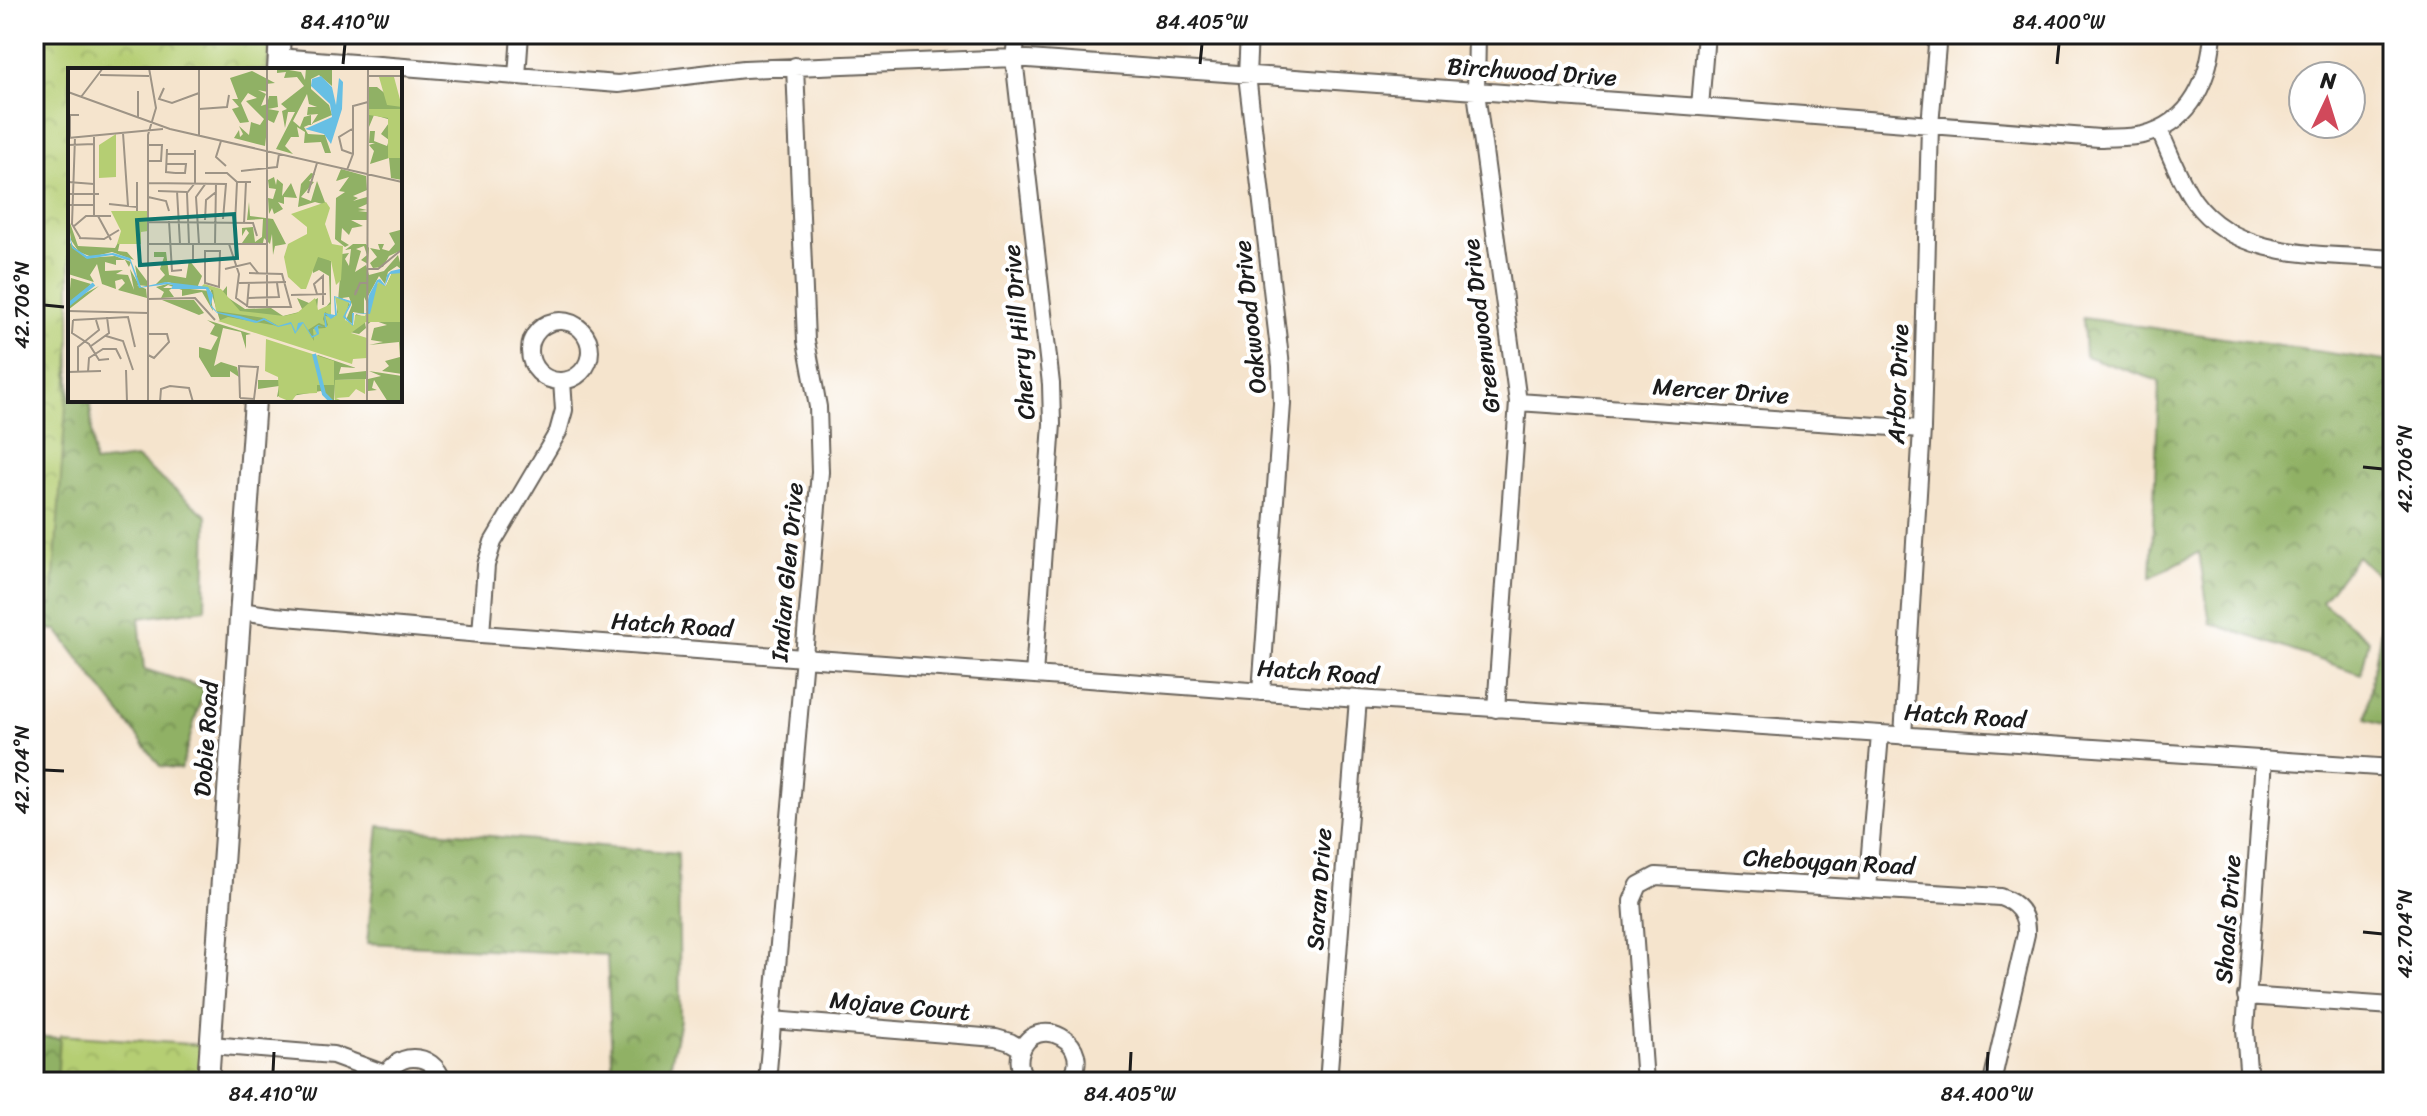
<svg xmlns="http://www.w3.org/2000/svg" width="2427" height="1116" font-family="Sriracha,sans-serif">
<defs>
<pattern id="forest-crowns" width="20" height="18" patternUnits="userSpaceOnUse" patternTransform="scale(2)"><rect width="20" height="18" fill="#90b165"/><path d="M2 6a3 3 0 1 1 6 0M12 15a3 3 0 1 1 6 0" fill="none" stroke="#758f52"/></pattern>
<pattern id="park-crowns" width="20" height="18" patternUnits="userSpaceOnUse" patternTransform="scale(2)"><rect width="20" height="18" fill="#b5ce73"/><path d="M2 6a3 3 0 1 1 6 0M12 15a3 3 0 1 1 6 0" fill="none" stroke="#9bb063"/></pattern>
</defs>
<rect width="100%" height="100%" fill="#fff"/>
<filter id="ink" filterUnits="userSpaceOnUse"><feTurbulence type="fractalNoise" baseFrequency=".0125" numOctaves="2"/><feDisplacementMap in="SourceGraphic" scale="16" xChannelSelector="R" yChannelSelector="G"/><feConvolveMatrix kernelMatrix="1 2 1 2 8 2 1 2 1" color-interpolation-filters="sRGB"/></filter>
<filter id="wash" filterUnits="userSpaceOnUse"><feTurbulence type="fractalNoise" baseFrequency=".006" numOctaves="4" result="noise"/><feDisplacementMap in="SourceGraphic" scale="32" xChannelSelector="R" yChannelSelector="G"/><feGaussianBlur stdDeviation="1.8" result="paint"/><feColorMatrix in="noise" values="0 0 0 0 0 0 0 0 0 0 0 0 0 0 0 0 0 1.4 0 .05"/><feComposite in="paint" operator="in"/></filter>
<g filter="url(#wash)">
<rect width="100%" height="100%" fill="#f5e4cd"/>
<path fill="url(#forest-crowns)" stroke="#566640" stroke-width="2" d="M70 237V400H90L94 463 136 458 207 516 205 609 139 618 144 669 204 688 181 769 160 766 57 630 34 628V377Z
M2083 318 2393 362V727L2366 719 2388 585 2357 556 2322 602 2369 640 2361 674 2210 623 2199 552 2151 577 2159 381 2085 356Z
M379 826 678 853 680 1020 667 1082H613L607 955 367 943Z
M34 1036 71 1039 83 1082H34Z"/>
<path fill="url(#park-crowns)" stroke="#687548" stroke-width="2" d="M34 34H271L268 70H70V349L52 605 34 604Z
M60 1035 202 1045 199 1082H57Z"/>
</g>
<g filter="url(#ink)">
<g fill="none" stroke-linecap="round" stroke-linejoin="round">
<defs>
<path id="minor" d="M1017 34 1014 58 1051 384 1052 424 1034 675
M1249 34 1247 75 1281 366 1282 404 1261 692
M1477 34 1476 92 1518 402 1496 709
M278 57 618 84 744 69 1014 58 1700 107 2099 138C2113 137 2129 138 2143 135 2193 122 2209 80 2213 34
M517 76 520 34
M1700 107 1706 34
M2159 130C2170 153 2179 180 2194 201 2238 262 2327 253 2393 259
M530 351a30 30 0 1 1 60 0a30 30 0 1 1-60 0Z
M1518 402 1922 429
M241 611 275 616 481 634 1358 699 2393 768
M481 634 486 565 493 542 558 432 564 410 562 381
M1903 736 1922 429 1930 125 1938 34
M1867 889 1880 735
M2246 996 2393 1006
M772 1020 996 1038 1010 1042 1022 1049
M211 1045 333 1055 385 1074
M383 1082C393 1051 433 1049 443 1082
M767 1082 820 472 818 407 806 341 795 66
M1028 1082C1021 1073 1017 1064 1021 1052 1034 1011 1100 1043 1068 1082
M1328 1082 1358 699
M1645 1082 1632 901 1639 885 1656 876 2000 897C2018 903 2027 915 2026 934L1992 1082
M2249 1082 2245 1030 2264 759"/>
<path id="tertiary" d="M278 70 280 34
M208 1082 255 400"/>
</defs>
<use href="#minor" stroke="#68625a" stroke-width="20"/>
<use href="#tertiary" stroke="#68625a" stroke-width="24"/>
<use href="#minor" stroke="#fff" stroke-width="16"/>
<use href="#tertiary" stroke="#fff" stroke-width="20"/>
</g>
</g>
<path fill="none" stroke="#1c1c1c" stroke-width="3" d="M343 64 345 44M1200 64 1202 44M2057 64 2059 44M44 305 64 307M2363 467 2383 469M44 770 64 771M2363 932 2383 934M273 1072 274 1052M1130 1072 1131 1052M1987 1072 1988 1052"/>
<g text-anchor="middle" stroke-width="8" stroke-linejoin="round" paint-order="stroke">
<g font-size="24" fill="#1c1c1c" stroke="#fff">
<text transform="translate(1532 72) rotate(4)" y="8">Birchwood Drive</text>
<text transform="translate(1250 317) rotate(-96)" y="8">Oakwood Drive</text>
<text transform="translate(1481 326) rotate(-97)" y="8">Greenwood Drive</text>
<text transform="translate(1019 332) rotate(-95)" y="8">Cherry Hill Drive</text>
<text transform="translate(1898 384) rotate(-88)" y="8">Arbor Drive</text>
<text transform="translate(1721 391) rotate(4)" y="8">Mercer Drive</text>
<text transform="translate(787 572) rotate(-85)" y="8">Indian Glen Drive</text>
<text transform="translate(672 625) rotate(4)" y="8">Hatch Road</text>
<text transform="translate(1318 672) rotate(4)" y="8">Hatch Road</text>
<text transform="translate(1965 716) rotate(4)" y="8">Hatch Road</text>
<text transform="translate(206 739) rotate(-86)" y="8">Dobie Road</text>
<text transform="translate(1829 862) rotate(3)" y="8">Cheboygan Road</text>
<text transform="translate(1319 889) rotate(-86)" y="8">Saran Drive</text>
<text transform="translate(2228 919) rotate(-86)" y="8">Shoals Drive</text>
<text transform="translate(900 1006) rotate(5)" y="8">Mojave Court</text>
</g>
</g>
<g transform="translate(68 68)">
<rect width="334" height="334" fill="#f5e4cd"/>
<path d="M297 311V326L288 321 281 329 268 330 276 334H267L266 312Z" fill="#b5ce73"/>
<path d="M209 0 233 4 237 12 238 0H264V18L251 7 243 11V21L261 37 264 47 236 59 240 66 257 67 263 85H257L253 74 236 75 237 64 229 59 231 69H223L217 78 225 86 208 81 227 44H220L217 60 214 43 219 41 213 36 236 18 229 9 216 10 218 4 209 5ZM239 26 241 36 249 39H240L239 47 250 46 243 57V47L236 49 232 59 225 53ZM184 3 207 15 198 16 200 24 190 22 198 26 193 38 199 36 201 28H209L210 39 200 41 211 43 206 55 200 52 197 78 166 70 171 62 172 69 175 66 171 58 181 67 183 54 192 57 196 51 178 33 189 30 180 25 173 35 181 54 172 55 164 41 171 39 164 31H170L162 10ZM301 19H309L334 39V112L323 110 321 90 302 96 306 83 301 77 307 75H301L302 63H307L306 73 319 78 321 72 313 66 323 52 306 47 301 59ZM273 101 298 108 299 122 285 128 290 130 285 133 299 129V136L290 140 299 142 290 143 299 144V152H283L295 158 284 160 281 167 274 160 273 172 281 177 277 179 267 171 268 130 277 124 271 123 281 109 268 113ZM243 105 247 106 241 113 246 114 233 129 243 133 249 113 258 137 247 134 230 139 233 116ZM206 109 208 117 209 111 215 116 214 128 223 115 229 130 216 129V136L210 134 215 141 206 146 204 140 201 146 200 130 205 131 208 121 201 120 200 112ZM334 122V182L321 188 315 199 305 200 302 195 309 189 302 180 312 182 310 176H316L314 181 321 183 327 176 321 165 332 162ZM181 134 182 148 205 151 218 176 207 178 205 187 204 166 202 176 196 170 195 175H174L181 165 178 161 174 168V160L185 159 187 174 194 169 195 151 179 152ZM0 149 10 178 47 180 53 169 50 183 59 184 66 192 44 184 24 189 11 184 3 172ZM1 174 18 190 47 188 63 194 61 199 57 192H48V197L37 194V203L55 202 48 206 60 207 66 222 62 201 70 215 67 197 79 213V218L69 217 78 221 79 230 50 222 57 215 54 211 47 213 48 221 34 216 29 196 22 207 26 214 0 206ZM285 176H298L301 180 300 196 293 192 299 187 296 178 288 181 293 183 287 204 298 197 301 207 316 203 330 187 334 202 329 198 320 204 317 216 311 208 299 230V245L298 233 296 229V246L285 244V256L278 252 284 237 281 229 274 230 282 236 277 244 276 252 279 256 286 257 288 246 296 249 298 260 291 266 277 263 285 269 267 268 274 186 281 185 277 191 281 198 283 181 277 182ZM86 184H98L101 207 118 210 121 192 134 208 129 220 122 221 142 223 145 243 134 224 114 228V222L100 217 95 220H105L101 222 106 229 93 230 96 224 88 219 99 216 113 218 100 214 87 217 97 207 92 201 96 189H86ZM252 187 263 193V267L247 276 152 253 142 220H131L138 217 155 223 159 218V229L177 241 203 240 215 248 235 243 229 230 241 235 250 230 249 242 255 243 262 234 261 208 251 202 245 205 244 193ZM324 205H334V306L314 303 321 298 317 293 332 289 331 274 301 277 315 274 303 272 306 260 319 257 305 252 300 256V240L309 216 318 218ZM3 210 23 216 10 229 31 218 0 242ZM94 232H126L136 245 131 247ZM139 252 183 266 178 267V281L173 264 155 260 146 298 153 294 169 299 171 309 162 303V309H143L131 289V279L143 282 150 269 142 266 147 257ZM250 287 288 300 273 299 271 306 298 303V311L267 312 266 334 253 323 224 328 221 334 217 325 209 329 211 318 190 321V312H223ZM301 303 334 308 333 334H320L306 312 304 320 309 322 300 323V311L313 308Z" fill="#90b165" fill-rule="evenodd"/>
<path d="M311 9H326L334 39 319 37ZM258 134 262 140 257 156 264 176 275 178 273 212 268 217 263 193 250 189 238 221H233L220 209 216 189 220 176 239 166V159L223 146Z" fill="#b5ce73"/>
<path d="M301 41H334V114L333 90H320V50L301 47ZM48 66V109L31 110V77ZM43 143H80V163L73 164V176H49L53 163ZM332 203 334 254H298L283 265 299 270V290L285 291 284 296 150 253 160 249 210 258 196 250 148 243 145 222 132 220 136 216 153 221 172 243 216 248 229 245 247 230 250 242 263 236V248L257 244 255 251 258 258 251 255 240 262 246 273 245 261 257 260 260 257 257 248 266 249 270 244 267 229 281 233 277 252 286 257 287 247 297 248 310 214 318 218 324 205ZM198 271 266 293V317H249V325L229 326 223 334 211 329 210 309 197 303Z" fill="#b5ce73"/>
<path d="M253 8 264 19 268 37 271 10 275 14 274 41 263 76 256 66 237 61 264 49 262 36 243 18 244 11ZM0 162 5 179 19 188 45 185 62 190 73 219 98 214 140 219 145 227 143 237 149 244 172 248 189 253 196 250 210 258 223 254 228 264 230 255 235 254 244 268 249 266 246 260 250 257 257 259 256 245 267 247 266 228 283 233V237L277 248 284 256V245H300L298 242 301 227 309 212 312 211 317 217 319 207 323 203 332 201 334 205 322 206 317 218 310 214 302 246 286 245 285 258 275 249 282 235 267 229 269 247 263 251 257 246 259 259 250 258 251 266 244 270 235 255 227 266 223 256 210 259 196 252 188 255 149 245 143 239 138 221H103L105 217 100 216 71 220 62 193 44 187 19 191 4 180Z" fill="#67bfe4"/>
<path fill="none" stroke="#67bfe4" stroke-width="4" d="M0 237 26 216M246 286 256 326 264 334"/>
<path fill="none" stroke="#9e9486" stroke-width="2" d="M199 0V239M32 7 81 8M300 8H334M96 20 91 31 104 35 131 25M70 23V49M0 24 102 61 334 114M13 29 35 0M131 41 159 39 161 27M284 61 271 69 274 82 285 86M55 65 60 138M26 67V148M131 67V0M2 69V47H11M7 69 4 156 13 171M0 70 95 61M153 73 148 89 158 98M0 77 26 76M99 81 98 104 107 105M98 86H127M80 93H93L94 77H80M98 96H118L117 105H107M279 102 285 86V38L300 34M173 103 209 99 211 86M137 105H159L169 114H183M0 114 26 116M80 115 158 116 155 151M90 123 119 124M109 123 112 176M240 125 249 95M0 126H31M80 129 98 133 101 143M41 136 69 139M0 137H26M69 143V114M30 148 43 172M137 152 138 132 148 124M101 153 104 203 114 202M80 154 185 155 189 168M167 156 169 114M176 156 178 114M5 159 18 148H43M11 170 36 171 51 162M80 176H199M121 176 119 125 127 115V82M125 176V193H138M131 176 128 129 138 115M147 176 148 115M161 176 171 206 168 230 181 239H223L214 206 181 205M137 183H152L151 219 137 215ZM157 201 182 195 190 205M299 201H310L332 183M171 215 218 214M288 222 287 227 292 215H300M249 226 246 216 255 208V237M223 227 258 226M180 230 211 229 209 215M80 231 127 230 147 252M179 239 181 215M0 243 80 245M5 252 60 249 67 279M5 252 4 265 21 276 31 292 41 291M80 266H99L101 274 86 290 80 287M38 268 55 273 65 302M23 278 41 265 39 249M58 302 59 334M0 304 33 303M10 304V279L31 262 28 252M20 304 21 290 35 281H48L53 291M172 330 171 298 190 299 186 331 172 330M80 334V67L88 40 81 0M92 334 93 321 102 318 121 320 125 334M299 334 300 0"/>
<path fill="#0f766e" fill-opacity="0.15" stroke="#0f766e" stroke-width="4" d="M166 146 169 190 72 197 69 152Z"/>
<rect width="334" height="334" fill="none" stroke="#1c1c1c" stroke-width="4"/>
</g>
<rect width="2427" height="1116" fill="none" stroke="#fff" stroke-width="88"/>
<g transform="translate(2327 100) rotate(4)"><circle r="38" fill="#ffffff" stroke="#a4a4a4" stroke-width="2"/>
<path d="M0-6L14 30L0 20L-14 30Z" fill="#d1495b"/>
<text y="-12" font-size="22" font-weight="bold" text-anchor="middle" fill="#1c1c1c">N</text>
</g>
<rect x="44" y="44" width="2339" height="1028" fill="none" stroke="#1c1c1c" stroke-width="3"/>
<g font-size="20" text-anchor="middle" fill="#1c1c1c">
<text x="345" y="29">84.410°W</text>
<text x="1202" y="29">84.405°W</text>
<text x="2059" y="29">84.400°W</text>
<text transform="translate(22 305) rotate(-90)" y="7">42.706°N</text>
<text transform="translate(2405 469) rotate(-90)" y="7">42.706°N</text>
<text transform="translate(22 770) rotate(-90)" y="7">42.704°N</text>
<text transform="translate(2405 934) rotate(-90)" y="7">42.704°N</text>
<text x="273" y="1101">84.410°W</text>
<text x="1130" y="1101">84.405°W</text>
<text x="1987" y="1101">84.400°W</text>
</g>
</svg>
